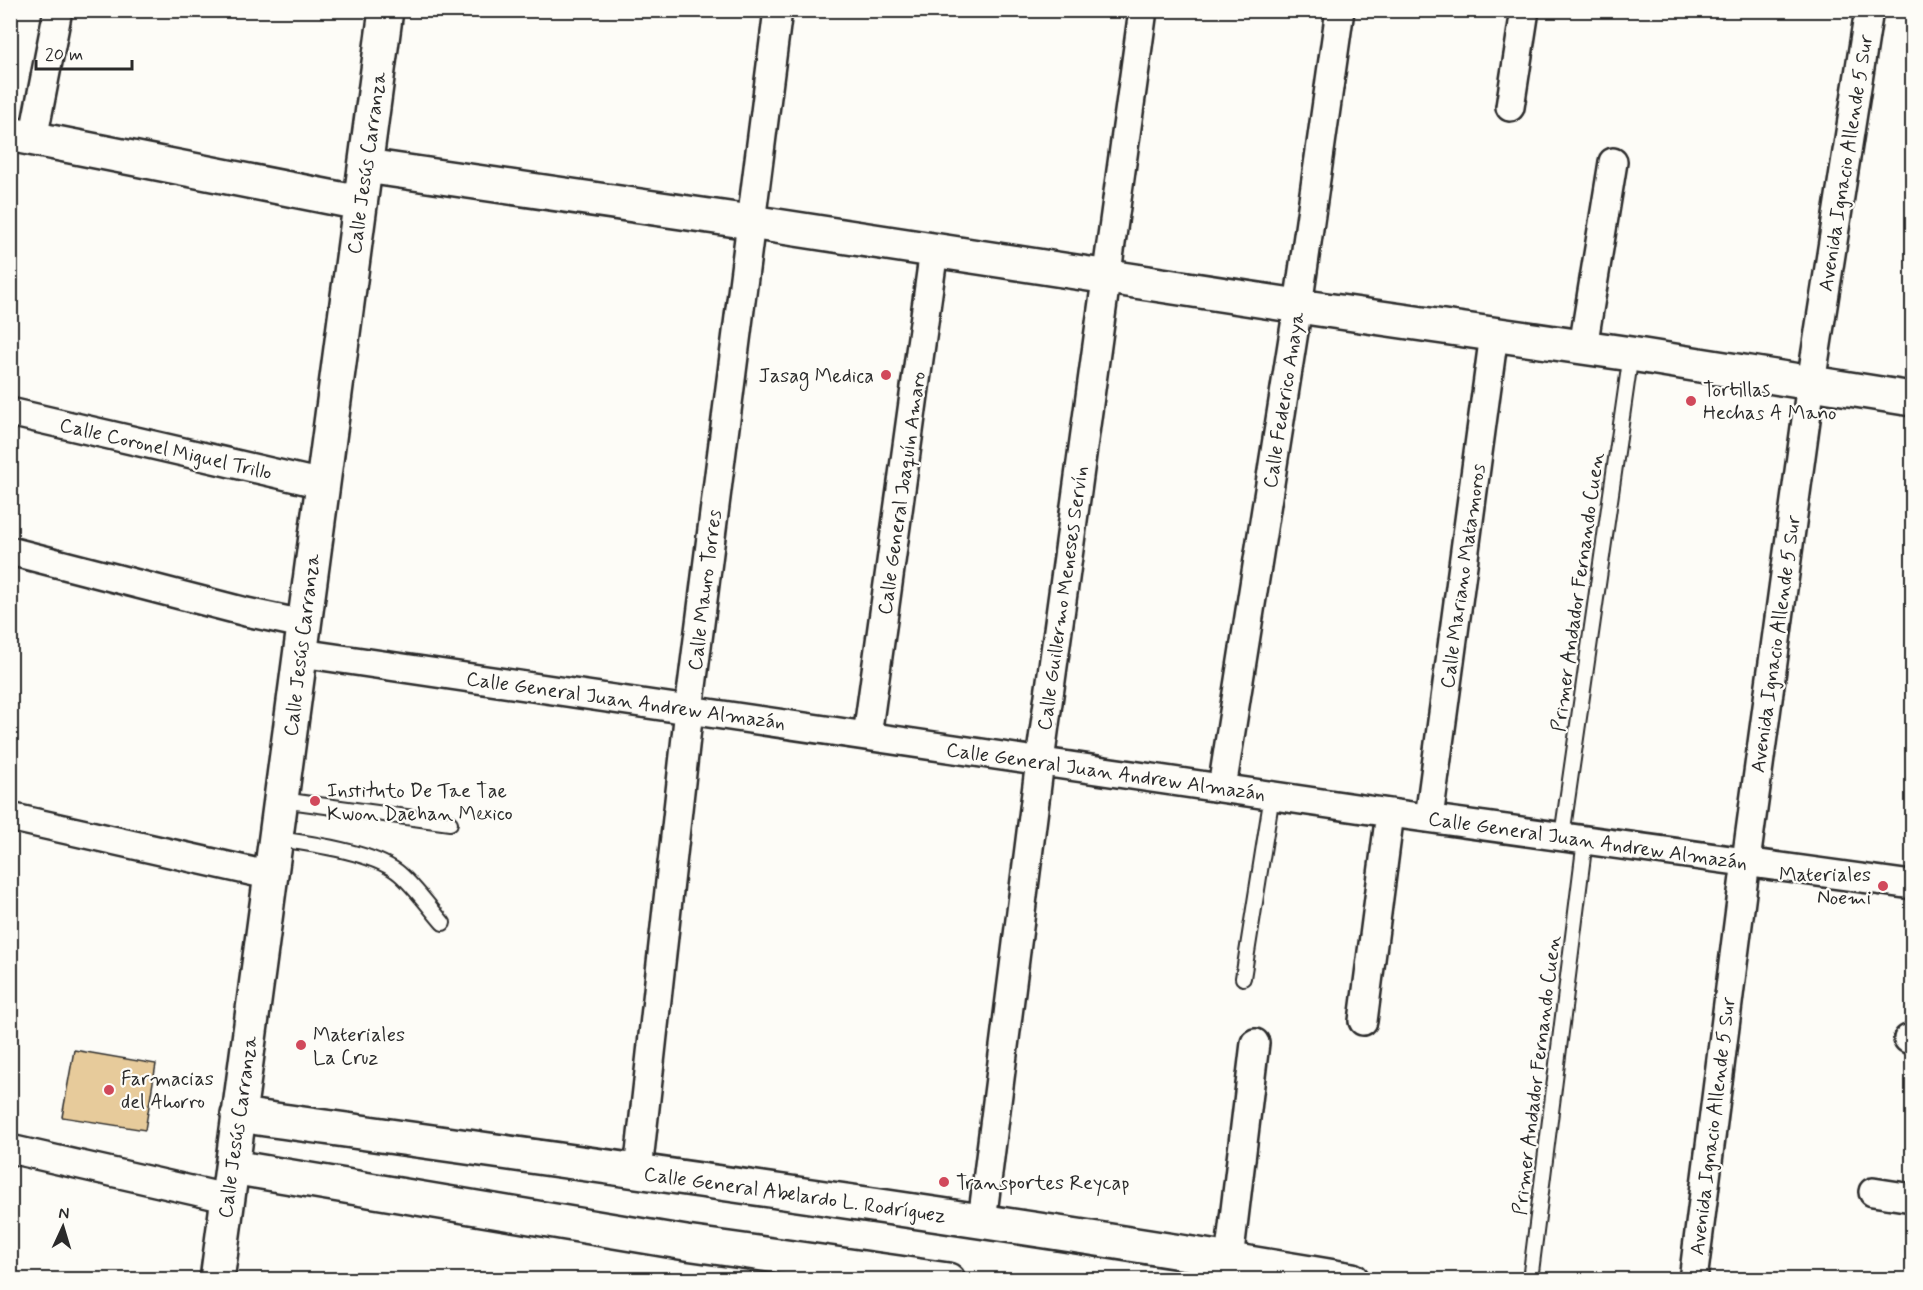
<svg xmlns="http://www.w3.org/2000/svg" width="1923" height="1290" font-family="Mynerve,sans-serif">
<rect width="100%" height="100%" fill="#fdfcf7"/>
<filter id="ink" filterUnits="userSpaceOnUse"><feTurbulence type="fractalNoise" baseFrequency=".0167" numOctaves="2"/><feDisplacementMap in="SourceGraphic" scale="12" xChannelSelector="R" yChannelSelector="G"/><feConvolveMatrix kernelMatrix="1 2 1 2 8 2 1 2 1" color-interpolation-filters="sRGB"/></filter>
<g filter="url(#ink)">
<path fill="#e7cb9b" stroke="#2b2b2b" stroke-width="1.5" d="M74 1050 156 1064 145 1130 62 1117Z"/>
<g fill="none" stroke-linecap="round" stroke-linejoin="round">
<defs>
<path id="lane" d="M282 800 450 823
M1562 836 1631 354
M276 839C309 843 375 852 400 874 416 888 429 907 443 923
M1243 978 1272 795
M1530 1280 1585 840"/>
<path id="street" d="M1510 107 1525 10
M33 139 58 10
M1583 347 1613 162
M10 412 322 484
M10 551 246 612 303 624
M301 653 1390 813 1912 885
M867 736 934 250
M1222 788 1298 306 1340 10
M10 817 272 876
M1429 818 1494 334
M1363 1021 1390 813
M1908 1039H1912
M10 1149 226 1198
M638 1171 689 710 778 10
M1873 1192 1912 1198
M982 1221 1040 761 1143 10
M1229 1260 1255 1043
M1693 1280 1746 861 1811 383 1869 10"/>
<path id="secondary" d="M10 134 360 203
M366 166 750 222 1298 306 1631 354 1912 399
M238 1115C610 1167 982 1218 1352 1280
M232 1167 686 1243 948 1280
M217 1280 386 10"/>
</defs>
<use href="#lane" stroke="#2b2b2b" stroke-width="18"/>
<use href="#street" stroke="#2b2b2b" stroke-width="32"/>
<use href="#secondary" stroke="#2b2b2b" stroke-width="38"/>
<use href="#lane" stroke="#fdfcf7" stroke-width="14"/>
<use href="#street" stroke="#fdfcf7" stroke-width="27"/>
<use href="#secondary" stroke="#fdfcf7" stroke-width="33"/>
</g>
</g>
<g fill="#d1495b" stroke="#fdfcf7" stroke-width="2">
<circle cx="886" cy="375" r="6"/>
<circle cx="1691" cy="401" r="6"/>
<circle cx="315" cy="801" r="6"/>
<circle cx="1883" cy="886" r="6"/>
<circle cx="301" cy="1045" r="6"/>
<circle cx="109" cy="1090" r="6"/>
<circle cx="944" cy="1182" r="6"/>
</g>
<g text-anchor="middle" stroke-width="4.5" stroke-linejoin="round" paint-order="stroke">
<g font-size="20" fill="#2b2b2b" stroke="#fdfcf7">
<text transform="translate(366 163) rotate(-82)" y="7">Calle Jesús Carranza</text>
<text transform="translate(1845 163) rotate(-81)" y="7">Avenida Ignacio Allende 5 Sur</text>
<text transform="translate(1283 400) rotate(-81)" y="7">Calle Federico Anaya</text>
<text transform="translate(166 448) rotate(13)" y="7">Calle Coronel Miguel Trillo</text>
<text transform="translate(901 493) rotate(-82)" y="7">Calle General Joaquín Amaro</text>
<text transform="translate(1462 576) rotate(-82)" y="7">Calle Mariano Matamoros</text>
<text transform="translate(704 590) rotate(-83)" y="7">Calle Mauro Torres</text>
<text transform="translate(1577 592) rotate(-82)" y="7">Primer Andador Fernando Cuen</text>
<text transform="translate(1062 598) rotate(-82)" y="7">Calle Guillermo Meneses Servín</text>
<text transform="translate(1775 644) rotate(-82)" y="7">Avenida Ignacio Allende 5 Sur</text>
<text transform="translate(301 645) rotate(-83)" y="7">Calle Jesús Carranza</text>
<text transform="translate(626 700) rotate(8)" y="7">Calle General Juan Andrew Almazán</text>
<text transform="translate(1106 771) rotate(8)" y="7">Calle General Juan Andrew Almazán</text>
<text transform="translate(1588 840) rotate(8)" y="7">Calle General Juan Andrew Almazán</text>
<text transform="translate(1536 1075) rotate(-83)" y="7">Primer Andador Fernando Cuen</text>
<text transform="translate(1712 1126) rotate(-83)" y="7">Avenida Ignacio Allende 5 Sur</text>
<text transform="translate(237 1127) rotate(-82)" y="7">Calle Jesús Carranza</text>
<text transform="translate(795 1194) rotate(8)" y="7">Calle General Abelardo L. Rodríguez</text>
</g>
<g font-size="20" fill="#2b2b2b" stroke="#fdfcf7" text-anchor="start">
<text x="874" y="382" text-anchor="end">Jasag Medica</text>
<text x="1703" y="396">Tortillas<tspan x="1703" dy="23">Hechas A Mano</tspan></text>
<text x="327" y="797">Instituto De Tae Tae<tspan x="327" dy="23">Kwon Daehan Mexico</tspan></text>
<text x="1871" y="881" text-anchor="end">Materiales<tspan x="1871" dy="23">Noemi</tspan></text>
<text x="313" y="1041">Materiales<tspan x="313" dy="23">La Cruz</tspan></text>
<text x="121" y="1085">Farmacias<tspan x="121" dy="23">del Ahorro</tspan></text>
<text x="956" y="1189">Transportes Reycap</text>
</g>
</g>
<rect width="1923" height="1290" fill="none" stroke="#fdfcf7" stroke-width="36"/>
<rect x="18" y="18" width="1887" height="1254" fill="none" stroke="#2b2b2b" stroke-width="2" filter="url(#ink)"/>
<g transform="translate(63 1227) rotate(4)" stroke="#fdfcf7" stroke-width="4.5" paint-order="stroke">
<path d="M0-4.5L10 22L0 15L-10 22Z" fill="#2b2b2b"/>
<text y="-9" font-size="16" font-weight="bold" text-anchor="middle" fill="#2b2b2b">N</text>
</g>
<path d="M36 60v9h96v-9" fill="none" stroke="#2b2b2b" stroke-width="3"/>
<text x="45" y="60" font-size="18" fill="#2b2b2b" stroke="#fdfcf7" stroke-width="4.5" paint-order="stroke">20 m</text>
</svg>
